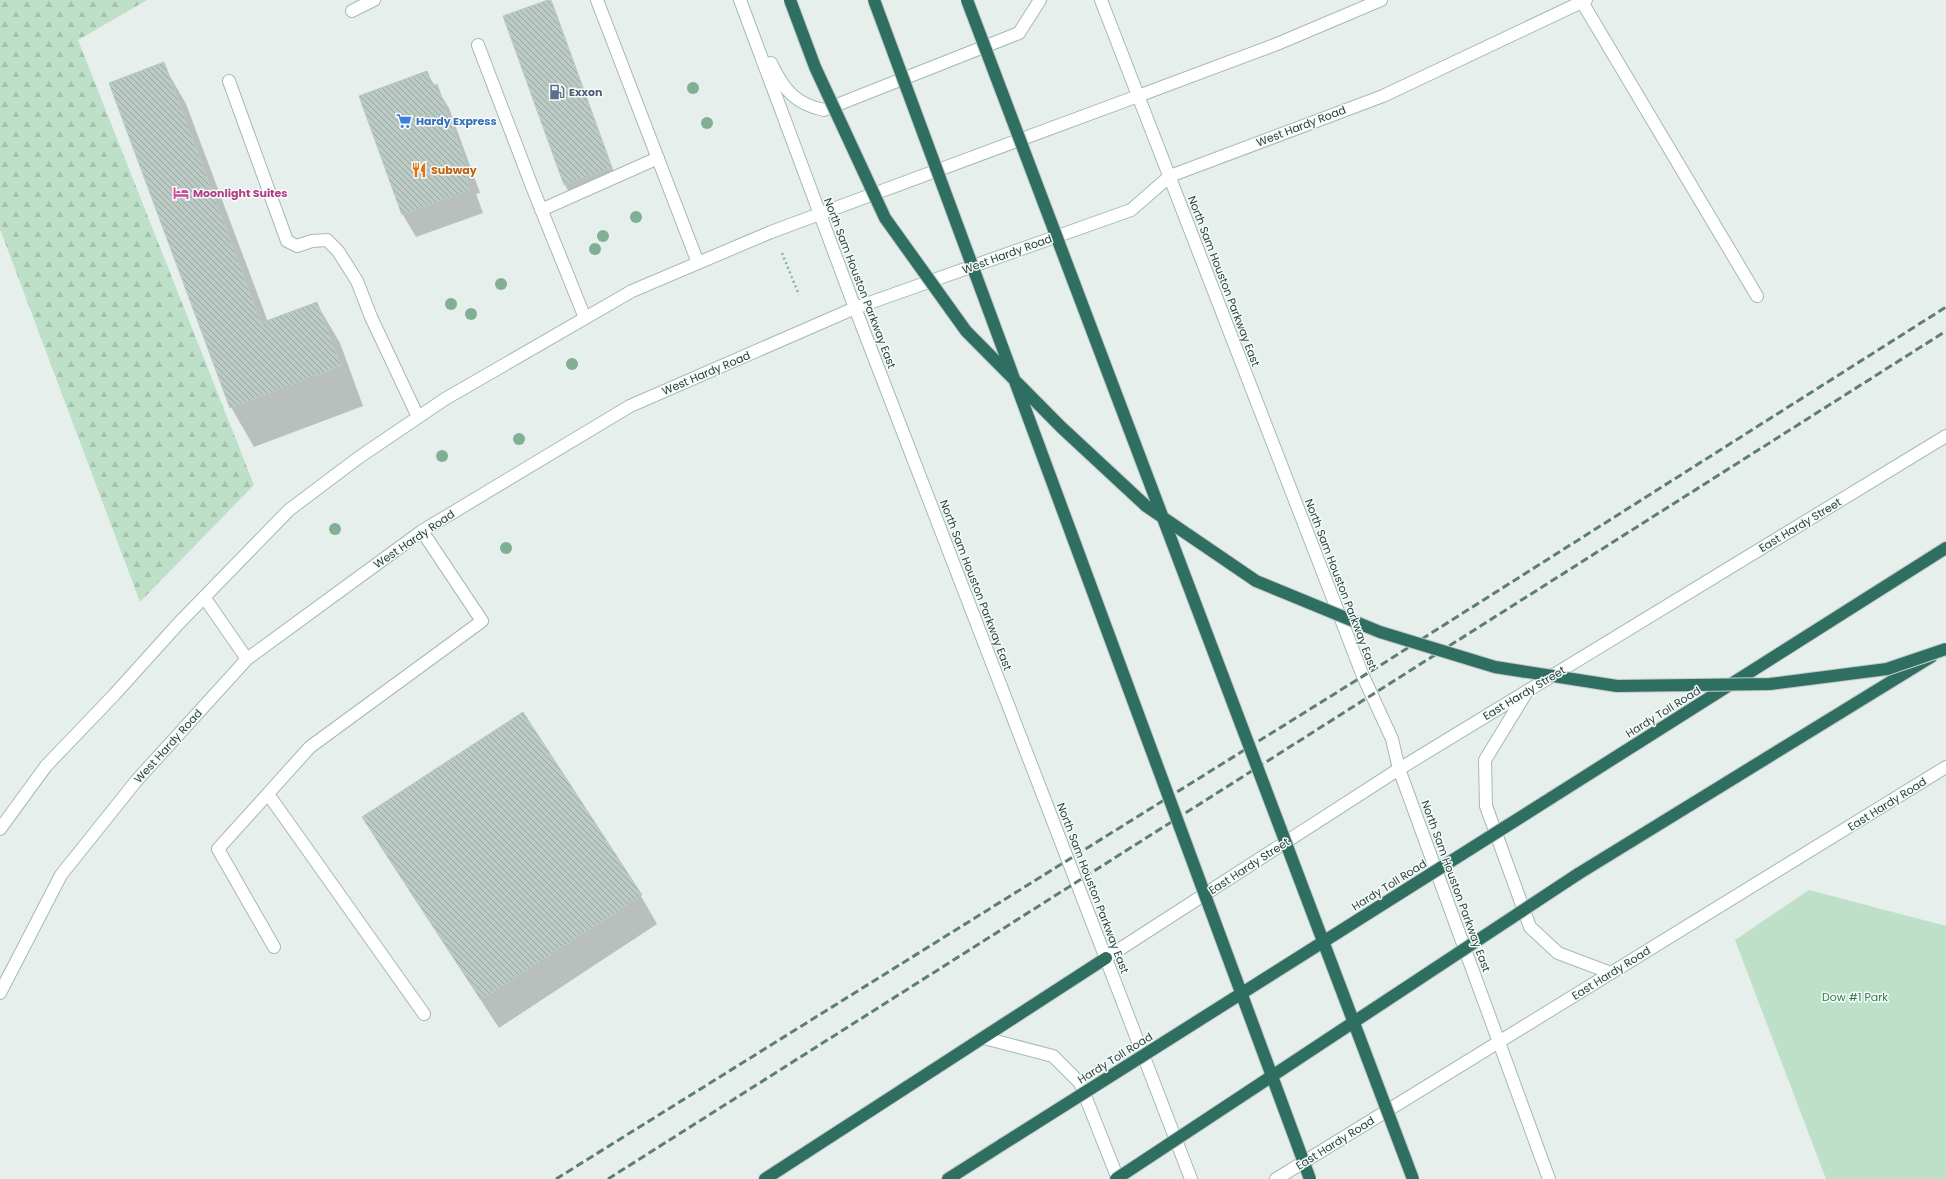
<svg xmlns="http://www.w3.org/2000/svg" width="1946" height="1179" font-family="Poppins,sans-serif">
<defs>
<pattern id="forest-firs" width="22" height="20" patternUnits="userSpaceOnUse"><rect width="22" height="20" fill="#bfe0c8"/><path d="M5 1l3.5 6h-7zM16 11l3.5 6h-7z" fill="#a4c1ad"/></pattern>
<pattern id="building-back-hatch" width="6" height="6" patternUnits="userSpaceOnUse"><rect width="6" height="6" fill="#bbcac4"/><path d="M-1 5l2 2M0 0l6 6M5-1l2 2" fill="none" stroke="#98a6a0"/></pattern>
</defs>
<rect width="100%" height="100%" fill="#e6efeb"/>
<path fill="url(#forest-firs)" d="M0 0H147L78 40 254 485 140 602 0 229Z"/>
<path fill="#bfe0c8" d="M1809 890 1946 926V1179H1826L1735 940Z"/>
<path fill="#0003" d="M550 0 554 7 615 175 569 192 565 185 504 17Z
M163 64 186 104 268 322 317 304 340 343 363 406 254 447 231 407Z
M427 73 449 108 480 193 476 194 483 213 416 237 403 215 360 97Z
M364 817 641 896 657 924 499 1028 380 846Z"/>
<path fill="url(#building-back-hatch)" stroke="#b8c9c2" d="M548 0H551L612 168 564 185 503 16Z
M164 62 261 323 317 302 341 366 230 408 109 83Z
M427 71 433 86 437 84 468 170 464 172 470 190 402 215 359 96Z
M523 712 642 895 481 1000 362 817Z"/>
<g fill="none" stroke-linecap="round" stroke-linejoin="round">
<defs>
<path id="service" d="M597 0 698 263
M1582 2 1757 296
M352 11 374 0
M478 45 533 189 585 318
M229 81 287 241 297 246 312 241 327 240 338 251 357 281 371 317 418 417
M541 210 658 158
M268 794 424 1014
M274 947 218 849 310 747 482 621 422 531"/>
<path id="tertiary" d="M1138 96 1277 44 1381 0
M1170 176 1383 96 1586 0"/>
<path id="secondary" d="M740 0 855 308 1191 1179
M1101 0 1363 676 1392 739 1399 769 1549 1179
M771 63C783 89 795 104 824 110L1019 33 1040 0
M204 597 247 659
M1526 693 1485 760 1486 806 1530 927 1558 953 1611 973
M0 829 46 766 114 695 179 623 289 510 358 458 445 399 632 291 771 232 1138 96
M1106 958 1399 769 1946 436
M0 993 61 875 137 780 247 659 422 531 630 406 855 308 1131 210 1170 176
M984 1038 1053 1056 1080 1083 1118 1179
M1276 1179 1946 767"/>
<path id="motorway" d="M1551 798 1946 548
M1578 874 1931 657
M765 1179 1106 958
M948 1179 1003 1144"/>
</defs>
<use href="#service" stroke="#a8b8b2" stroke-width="14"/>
<use href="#tertiary" stroke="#a8b8b2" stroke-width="14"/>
<use href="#secondary" stroke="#a4bbb3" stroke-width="14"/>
<use href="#motorway" stroke="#c2cac8" stroke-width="14"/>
<path stroke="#86b3a5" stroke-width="2.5" stroke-dasharray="2 3" stroke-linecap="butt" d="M782 253 799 295"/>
<use href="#service" stroke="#fff" stroke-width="12"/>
<use href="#tertiary" stroke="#fff" stroke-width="12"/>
<use href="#secondary" stroke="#fff" stroke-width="12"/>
<use href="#motorway" stroke="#2f6f62" stroke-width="12"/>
<path stroke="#5f7d75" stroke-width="3" stroke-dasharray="8 4" stroke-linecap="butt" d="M556 1179 1384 663 1946 307
M608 1179 1946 331"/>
<defs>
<path id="motorway-bridge" d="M790 0 815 67 885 218 966 331 1061 427 1146 506 1256 581 1380 632 1495 667 1617 686 1770 684 1887 669 1946 649
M874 0 1310 1179
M967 0 1413 1179
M1003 1144 1551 798
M1116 1179 1578 874"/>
</defs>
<use href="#motorway-bridge" stroke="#c2cac8" stroke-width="14" stroke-linecap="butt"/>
<use href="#motorway-bridge" stroke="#2f6f62" stroke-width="12"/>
</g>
<g fill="#80af93">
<circle cx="693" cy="88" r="6"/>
<circle cx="707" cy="123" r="6"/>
<circle cx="636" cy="217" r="6"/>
<circle cx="603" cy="236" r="6"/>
<circle cx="595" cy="249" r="6"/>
<circle cx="501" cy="284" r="6"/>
<circle cx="451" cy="304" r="6"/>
<circle cx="471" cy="314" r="6"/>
<circle cx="572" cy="364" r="6"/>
<circle cx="519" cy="439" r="6"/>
<circle cx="442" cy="456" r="6"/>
<circle cx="335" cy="529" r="6"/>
<circle cx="506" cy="548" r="6"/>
</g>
<defs>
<symbol id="fuel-bare" viewBox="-9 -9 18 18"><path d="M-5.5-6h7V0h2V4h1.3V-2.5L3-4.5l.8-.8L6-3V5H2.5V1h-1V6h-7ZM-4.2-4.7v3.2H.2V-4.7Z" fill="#5c6f8a" stroke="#f7fbf9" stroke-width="2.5" paint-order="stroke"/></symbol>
<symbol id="supermarket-bare" viewBox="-9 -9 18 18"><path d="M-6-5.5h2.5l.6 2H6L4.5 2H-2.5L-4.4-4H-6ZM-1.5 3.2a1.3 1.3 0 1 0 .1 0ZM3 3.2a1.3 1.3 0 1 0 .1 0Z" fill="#3f7fe0" stroke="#f7fbf9" stroke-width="2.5" paint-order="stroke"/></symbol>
<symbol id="restaurant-bare" viewBox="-9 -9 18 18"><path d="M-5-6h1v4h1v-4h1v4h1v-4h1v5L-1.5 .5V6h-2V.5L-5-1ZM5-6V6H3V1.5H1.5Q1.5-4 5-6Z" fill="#e8710a" stroke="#f7fbf9" stroke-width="2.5" paint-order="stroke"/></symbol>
<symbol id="hotel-bare" viewBox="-9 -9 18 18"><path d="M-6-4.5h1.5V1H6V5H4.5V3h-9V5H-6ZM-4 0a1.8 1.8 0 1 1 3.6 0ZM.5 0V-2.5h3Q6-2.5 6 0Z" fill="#d1479c" stroke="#f7fbf9" stroke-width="2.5" paint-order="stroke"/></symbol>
</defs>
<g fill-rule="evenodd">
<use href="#fuel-bare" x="546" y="81" width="22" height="22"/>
<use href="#supermarket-bare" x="393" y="110" width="22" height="22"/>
<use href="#restaurant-bare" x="408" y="159" width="22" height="22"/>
<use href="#hotel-bare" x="170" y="182" width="22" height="22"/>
</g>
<g text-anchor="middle" stroke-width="3" stroke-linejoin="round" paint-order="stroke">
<g font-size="11" font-weight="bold" fill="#4e5e75" stroke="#f7fbf9" text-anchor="start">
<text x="569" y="96">Exxon</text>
</g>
<g font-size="11" font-weight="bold" fill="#366cbe" stroke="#f7fbf9" text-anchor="start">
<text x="416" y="125">Hardy Express</text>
</g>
<g font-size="11" fill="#24423a" stroke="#f7fbf9">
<text transform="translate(1301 126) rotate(-21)" y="4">West Hardy Road</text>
<text transform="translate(1007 254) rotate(-20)" y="4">West Hardy Road</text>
<text transform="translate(1224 281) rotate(69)" y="4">North Sam Houston Parkway East</text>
<text transform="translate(860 283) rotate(69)" y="4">North Sam Houston Parkway East</text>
<text transform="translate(706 373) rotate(-23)" y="4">West Hardy Road</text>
<text transform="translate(1800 525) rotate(-31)" y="4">East Hardy Street</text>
<text transform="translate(414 539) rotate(-34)" y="4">West Hardy Road</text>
<text transform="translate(1341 584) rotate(69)" y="4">North Sam Houston Parkway East</text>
<text transform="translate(976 585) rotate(69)" y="4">North Sam Houston Parkway East</text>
<text transform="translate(1524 693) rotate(-31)" y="4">East Hardy Street</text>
<text transform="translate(1663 712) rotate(-32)" y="4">Hardy Toll Road</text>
<text transform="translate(168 746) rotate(-48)" y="4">West Hardy Road</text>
<text transform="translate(1887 804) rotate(-32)" y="4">East Hardy Road</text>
<text transform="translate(1249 866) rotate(-33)" y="4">East Hardy Street</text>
<text transform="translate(1389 885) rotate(-32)" y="4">Hardy Toll Road</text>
<text transform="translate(1456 886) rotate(70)" y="4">North Sam Houston Parkway East</text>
<text transform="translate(1093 888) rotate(69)" y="4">North Sam Houston Parkway East</text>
<text transform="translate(1611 973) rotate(-32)" y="4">East Hardy Road</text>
<text transform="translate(1115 1058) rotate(-32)" y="4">Hardy Toll Road</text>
<text transform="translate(1335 1143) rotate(-32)" y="4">East Hardy Road</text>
</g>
<g font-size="11" font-weight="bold" fill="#c56008" stroke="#f7fbf9" text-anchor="start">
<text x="431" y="174">Subway</text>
</g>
<g font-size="11" font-weight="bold" fill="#b23c85" stroke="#f7fbf9" text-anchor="start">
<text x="193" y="197">Moonlight Suites</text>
</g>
<g font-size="11" fill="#2d7a4b" stroke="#f7fbf9">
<text x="1855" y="1001">Dow #1 Park</text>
</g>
</g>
</svg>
